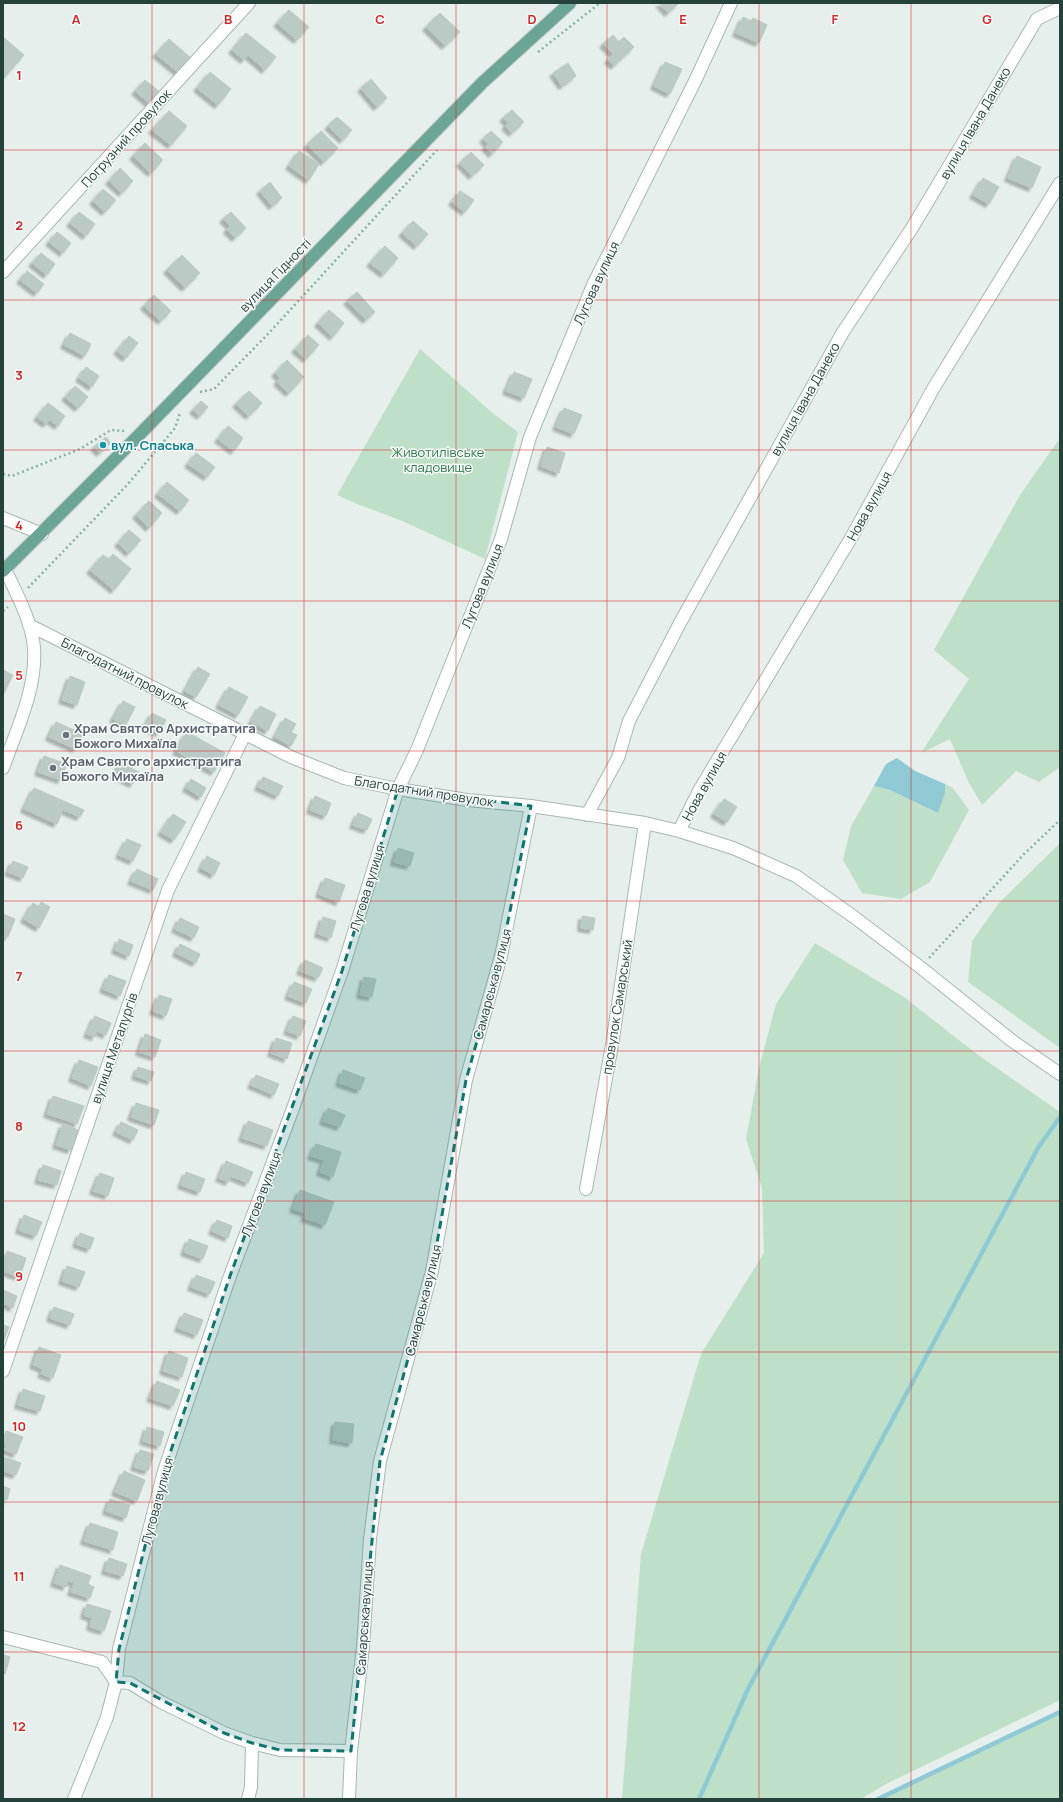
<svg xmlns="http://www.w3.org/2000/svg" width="1063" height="1802" font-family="Manrope,sans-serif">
<defs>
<filter id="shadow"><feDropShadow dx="-3.5" dy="3.5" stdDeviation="1" flood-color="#0004"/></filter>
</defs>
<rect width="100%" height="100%" fill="#e6efeb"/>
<path fill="#bfe0c8" d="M420 349 495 415 518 432 485 559 400 520 357 504 337 495Z
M1060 438V767L1039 782 1016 771 982 805 969 783 950 739 921 753 969 679 934 650 1020 495Z
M945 784 953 788 969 810 930 882 901 899 862 893 843 860 851 826 874 786 890 790 938 813Z
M1060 843V1048L968 982 972 941 999 903Z
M815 943 904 997 978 1055 1060 1112V1700L886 1784 861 1799H622L641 1554 701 1354 764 1253 762 1188 746 1139 759 1068 776 1004Z
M1060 1712V1799H878Z"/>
<path fill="#8ec9d4" d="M897 758 915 771 945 784V793L938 813 890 790 874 786 886 764Z"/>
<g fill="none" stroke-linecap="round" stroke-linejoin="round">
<path stroke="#8ec9d4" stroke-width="4.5" d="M699 1799 748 1689 1038 1148 1060 1117
M878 1799 1060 1712"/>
</g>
<path fill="#bbcac4" stroke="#b8c9c2" filter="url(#shadow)" d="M659 3H679L668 13Z
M289 10 309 27 297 40 277 23Z
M440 13 460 32 445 46 426 27Z
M743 17 751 21 753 18 767 25 759 43 736 33Z
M246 33 276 57 265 70 248 55 244 60 232 50Z
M613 35 619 42 624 37 634 47 614 66 608 60 613 54 603 44Z
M3 37 24 55 3 79Z
M169 39 192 59 179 73 156 54Z
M665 62 682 69 670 94 654 86Z
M568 63 576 76 562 86 553 73Z
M210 72 231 89 218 105 197 88Z
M371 79 387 98 377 107 361 88Z
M145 80 161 93 151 105 135 91Z
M512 110 524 122 512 133 505 126 508 123 503 118Z
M169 111 187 126 171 145 152 130Z
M337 117 352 130 343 140 328 126Z
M321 131 338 148 324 162 307 145Z
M491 131 503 142 492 154 485 147 488 144 483 139Z
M145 143 163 160 151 173 133 156Z
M299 151 319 164 309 180 289 166Z
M471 152 484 165 472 176 460 163Z
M1017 156 1041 167 1032 188 1008 178Z
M120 168 133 181 122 193 109 181Z
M983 178 999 187 989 204 973 195Z
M270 182 282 198 272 206 260 191Z
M103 189 116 200 105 212 93 201Z
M460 191 474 200 465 212 452 202Z
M79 212 95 224 86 236 70 223Z
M231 212 246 228 235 238 227 230 230 226 223 219Z
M413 221 428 234 417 246 402 233Z
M57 232 71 243 63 253 49 242Z
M385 246 398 258 384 274 370 263Z
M41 253 55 264 47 275 32 263Z
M182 255 200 273 185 288 167 270Z
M27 271 44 284 37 293 20 280Z
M357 292 375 312 366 320 347 301Z
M154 295 171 311 161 321 144 306Z
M329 310 344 323 333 337 318 323Z
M70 333 91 344 85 356 64 345Z
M308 335 319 345 306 359 295 349Z
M129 336 138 343 126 358 117 351Z
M287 360 304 377 289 393 277 382 280 378 275 373Z
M86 367 99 376 92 387 79 378Z
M514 372 532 379 524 398 506 391Z
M75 386 88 397 78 408 65 397Z
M249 391 262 403 249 416 236 404Z
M201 401 208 407 200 416 193 410Z
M48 403 65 416 58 426 50 420 46 424 37 417Z
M564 408 582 415 574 434 556 427Z
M228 426 243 438 234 451 218 439Z
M106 437 111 443 100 453 94 447Z
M547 447 565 453 559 473 541 466Z
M196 453 215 467 207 477 188 464Z
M167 482 189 500 180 511 158 494Z
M149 501 162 513 149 528 136 515Z
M129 530 141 540 129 553 118 543Z
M113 554 131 569 114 590 90 570 103 555 109 559Z
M198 667 210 674 196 697 185 691Z
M3 670 13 675 3 695Z
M70 676 85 682 77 705 62 700Z
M229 687 248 697 238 715 219 705Z
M123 701 135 707 126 725 113 719Z
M260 706 276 714 268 731 251 722Z
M152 713 166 720 159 733 145 727Z
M285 718 296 724 291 732 297 735 291 746 275 737Z
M56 722 83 734 76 749 49 737Z
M187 732 225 753 214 772 176 751Z
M44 756 67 764 61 780 38 772Z
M120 763 139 772 133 784 115 775Z
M263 777 283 786 278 796 258 787Z
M191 779 206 788 201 797 186 788Z
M34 788 84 810 80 817 63 810 57 824 24 809Z
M315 796 331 803 326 816 310 810Z
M724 799 737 807 727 822 714 814Z
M358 813 372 819 367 830 353 825Z
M173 814 186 822 174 840 161 832Z
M127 839 141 845 133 861 119 855Z
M398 848 414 853 410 866 394 862Z
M207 856 220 863 214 875 201 868Z
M13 861 28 867 23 878 8 872Z
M137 869 158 879 153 890 131 881Z
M325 878 345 885 339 902 319 894Z
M41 902 50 907 39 928 24 919 33 903 39 907Z
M3 914 15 919 8 937 3 935Z
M582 916 595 918 593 930 581 928Z
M323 917 336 921 331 938 318 934Z
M180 918 199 927 194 938 175 929Z
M119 939 133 945 129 956 115 950Z
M180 944 200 954 196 963 176 953Z
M305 960 323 968 318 978 300 971Z
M109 975 126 981 120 996 103 989Z
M364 977 376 979 372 997 360 995Z
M294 982 312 989 306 1003 288 996Z
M159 995 172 999 166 1016 153 1011Z
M95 1016 111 1023 106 1035 97 1031 95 1037 87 1034Z
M293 1016 306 1021 300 1036 287 1031Z
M145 1034 161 1040 155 1057 139 1052Z
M276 1038 292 1043 287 1059 271 1053Z
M79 1060 98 1067 91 1086 72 1078Z
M138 1067 154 1072 151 1081 135 1076Z
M343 1070 365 1078 360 1090 339 1083Z
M256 1075 279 1084 274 1095 251 1085Z
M53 1096 84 1106 77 1124 47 1114Z
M136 1103 159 1110 154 1125 131 1117Z
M328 1108 345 1115 340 1127 323 1121Z
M248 1121 273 1130 267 1146 242 1138Z
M121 1122 138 1130 133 1140 116 1132Z
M63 1124 78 1130 71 1150 56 1145Z
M316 1144 341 1152 333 1177 320 1172 324 1160 311 1156Z
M226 1161 253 1172 248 1183 231 1176 229 1182 219 1178Z
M43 1165 61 1171 57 1185 38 1180Z
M186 1172 205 1179 200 1192 181 1185Z
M100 1173 114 1178 108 1196 93 1191Z
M300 1190 334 1202 325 1225 304 1218 306 1213 293 1209Z
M24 1215 42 1222 36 1236 19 1230Z
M217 1220 232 1226 228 1238 212 1231Z
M80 1233 94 1238 90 1249 76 1244Z
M189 1239 208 1246 203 1259 184 1252Z
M7 1251 26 1258 20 1277 3 1271V1262Z
M67 1266 85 1272 79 1287 62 1281Z
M196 1275 215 1282 210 1294 191 1287Z
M3 1290 17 1296 13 1308 3 1303Z
M54 1307 74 1314 70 1325 50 1318Z
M184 1313 203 1320 197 1335 178 1328Z
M3 1325 9 1327 3 1343Z
M39 1347 61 1355 53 1378 41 1374 43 1369 33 1365Z
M169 1351 188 1358 182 1377 163 1371Z
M157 1381 180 1390 173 1406 150 1398Z
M23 1389 45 1396 40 1411 18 1405Z
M335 1422 354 1424 352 1443 333 1440Z
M147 1427 164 1432 160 1446 143 1441Z
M6 1431 23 1437 16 1454 5 1450 6 1445 3 1444V1440Z
M140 1450 154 1454 148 1471 134 1467Z
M3 1457 21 1463 16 1475 3 1471Z
M124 1471 145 1480 137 1501 115 1492Z
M3 1486 10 1489 7 1500 3 1498Z
M110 1499 130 1505 126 1518 106 1511Z
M90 1523 118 1532 113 1550 84 1541Z
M109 1558 127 1564 123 1576 105 1571Z
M60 1565 91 1576 88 1584 94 1587 90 1598 71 1592 74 1583 68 1581 66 1587 54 1583Z
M87 1604 111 1611 104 1631 90 1627 92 1618 84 1615Z
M3 1655 10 1657 5 1674 3 1673Z"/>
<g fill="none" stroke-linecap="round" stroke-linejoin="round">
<defs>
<path id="minor" d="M3 272 249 3
M3 518 42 534
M29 625 291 757 344 778 398 789 467 800 531 806 645 823 679 831 733 848 796 876 854 917 920 967 1011 1040 1060 1074
M3 768C16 731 37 689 34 648 32 621 16 593 5 569
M587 815 618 758 629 721 681 621 843 332 912 228 1037 19 1060 8
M679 831 700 789 851 538 933 389 1060 183
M586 1189 612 1045 645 823
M3 1371 168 890 245 734
M3 1637 102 1662 116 1682 130 1683 161 1702 224 1733 252 1743 280 1750 351 1751
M74 1799 107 1717 116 1682 119 1649 164 1471 230 1276 292 1111 342 971 398 789 417 750 501 539 530 437 593 285 696 79 731 3
M248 1799 251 1787 252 1743
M349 1799 351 1751 363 1647 370 1539 380 1461 432 1271 466 1080 501 956 531 806"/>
<path id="major" d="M3 571 140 434 482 83 570 3"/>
</defs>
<use href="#minor" stroke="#a8b8b2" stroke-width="14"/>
<use href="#major" stroke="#c2cac8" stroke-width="14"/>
<path stroke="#86b3a5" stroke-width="2.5" stroke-dasharray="2 3" stroke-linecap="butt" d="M538 52 600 3
M200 392 214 389 268 334 437 150
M3 474 12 476 80 449 111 430 126 431
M28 588 128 484 175 428 180 413
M3 611 8 607
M929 958 1024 854 1060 820"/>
<use href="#minor" stroke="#fff" stroke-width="12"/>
<use href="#major" stroke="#6aa596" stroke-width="12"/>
</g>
<path fill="#0f766e" fill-opacity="0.2" stroke="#0f766e" stroke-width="3" stroke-dasharray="8 5" stroke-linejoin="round" d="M398 789 531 806 501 956 466 1080 432 1271 380 1461 351 1751 280 1750 252 1743 224 1733 130 1683 116 1682 119 1649 164 1471 230 1276 342 971Z"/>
<path fill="none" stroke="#d62828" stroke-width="1" stroke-opacity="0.55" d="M152 3V1799M304 3V1799M456 3V1799M607 3V1799M759 3V1799M911 3V1799M3 150H1060M3 300H1060M3 450H1060M3 601H1060M3 751H1060M3 901H1060M3 1051H1060M3 1201H1060M3 1352H1060M3 1502H1060M3 1652H1060"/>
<circle fill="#0f9aa8" stroke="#f7fbf9" stroke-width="1.5" cx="103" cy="445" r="4"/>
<g fill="#6b7280" stroke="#f7fbf9" stroke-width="1.5">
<circle cx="66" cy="735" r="4"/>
<circle cx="53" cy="768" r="4"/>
</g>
<g text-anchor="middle" stroke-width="3" stroke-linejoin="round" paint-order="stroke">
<g font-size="13" fill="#24423a" stroke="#f7fbf9">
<text transform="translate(975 123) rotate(-60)" y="5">вулиця Івана Данеко</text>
<text transform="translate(126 138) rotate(-48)" y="5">Погрузний провулок</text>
<text transform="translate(275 275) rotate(-46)" y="5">вулиця Гідності</text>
<text transform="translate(596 283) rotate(-65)" y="5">Лугова вулиця</text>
<text transform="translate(805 399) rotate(-61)" y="5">вулиця Івана Данеко</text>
<text transform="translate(869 506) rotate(-61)" y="5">Нова вулиця</text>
<text transform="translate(482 586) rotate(-68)" y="5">Лугова вулиця</text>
<text transform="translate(125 673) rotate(27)" y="5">Благодатний провулок</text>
<text transform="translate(704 786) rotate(-61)" y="5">Нова вулиця</text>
<text transform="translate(424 791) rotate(9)" y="5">Благодатний провулок</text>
<text transform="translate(367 888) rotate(-73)" y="5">Лугова вулиця</text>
<text transform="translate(492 984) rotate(-75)" y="5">Самарська вулиця</text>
<text transform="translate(617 1007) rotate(-81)" y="5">провулок Самарський</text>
<text transform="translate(114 1048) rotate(-71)" y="5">вулиця Металургів</text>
<text transform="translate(261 1194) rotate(-69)" y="5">Лугова вулиця</text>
<text transform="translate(423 1300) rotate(-76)" y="5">Самарська вулиця</text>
<text transform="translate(157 1501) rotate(-75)" y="5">Лугова вулиця</text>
<text transform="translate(364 1618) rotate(-86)" y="5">Самарська вулиця</text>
</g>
<g font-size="13" font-weight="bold" fill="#0d838f" stroke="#f7fbf9" text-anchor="start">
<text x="111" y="450">вул. Спаська</text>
</g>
<g font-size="13" fill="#2d7a4b" stroke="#f7fbf9">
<text x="438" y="457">Животилівське<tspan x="438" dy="15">кладовище</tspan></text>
</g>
<g font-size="13" font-weight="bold" fill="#5b616d" stroke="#f7fbf9" text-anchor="start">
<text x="74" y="733">Храм Святого Архистратига<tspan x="74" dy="15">Божого Михаїла</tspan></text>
<text x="61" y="766">Храм Святого архистратига<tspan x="61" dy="15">Божого Михаїла</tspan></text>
</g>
</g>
<g font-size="13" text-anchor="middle" font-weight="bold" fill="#d62828" stroke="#f7fbf9" stroke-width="3" stroke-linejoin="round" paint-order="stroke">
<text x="76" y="24">A</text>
<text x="228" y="24">B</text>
<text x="380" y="24">C</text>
<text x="532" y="24">D</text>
<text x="683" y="24">E</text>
<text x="835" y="24">F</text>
<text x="987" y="24">G</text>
<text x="19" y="80">1</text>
<text x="19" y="230">2</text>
<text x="19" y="380">3</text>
<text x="19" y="530">4</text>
<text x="19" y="680">5</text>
<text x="19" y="830">6</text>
<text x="19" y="981">7</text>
<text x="19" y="1131">8</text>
<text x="19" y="1281">9</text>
<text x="19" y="1431">10</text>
<text x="19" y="1581">11</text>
<text x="19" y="1731">12</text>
</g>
<rect width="1063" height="1802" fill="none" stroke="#24423a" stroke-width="8"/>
</svg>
